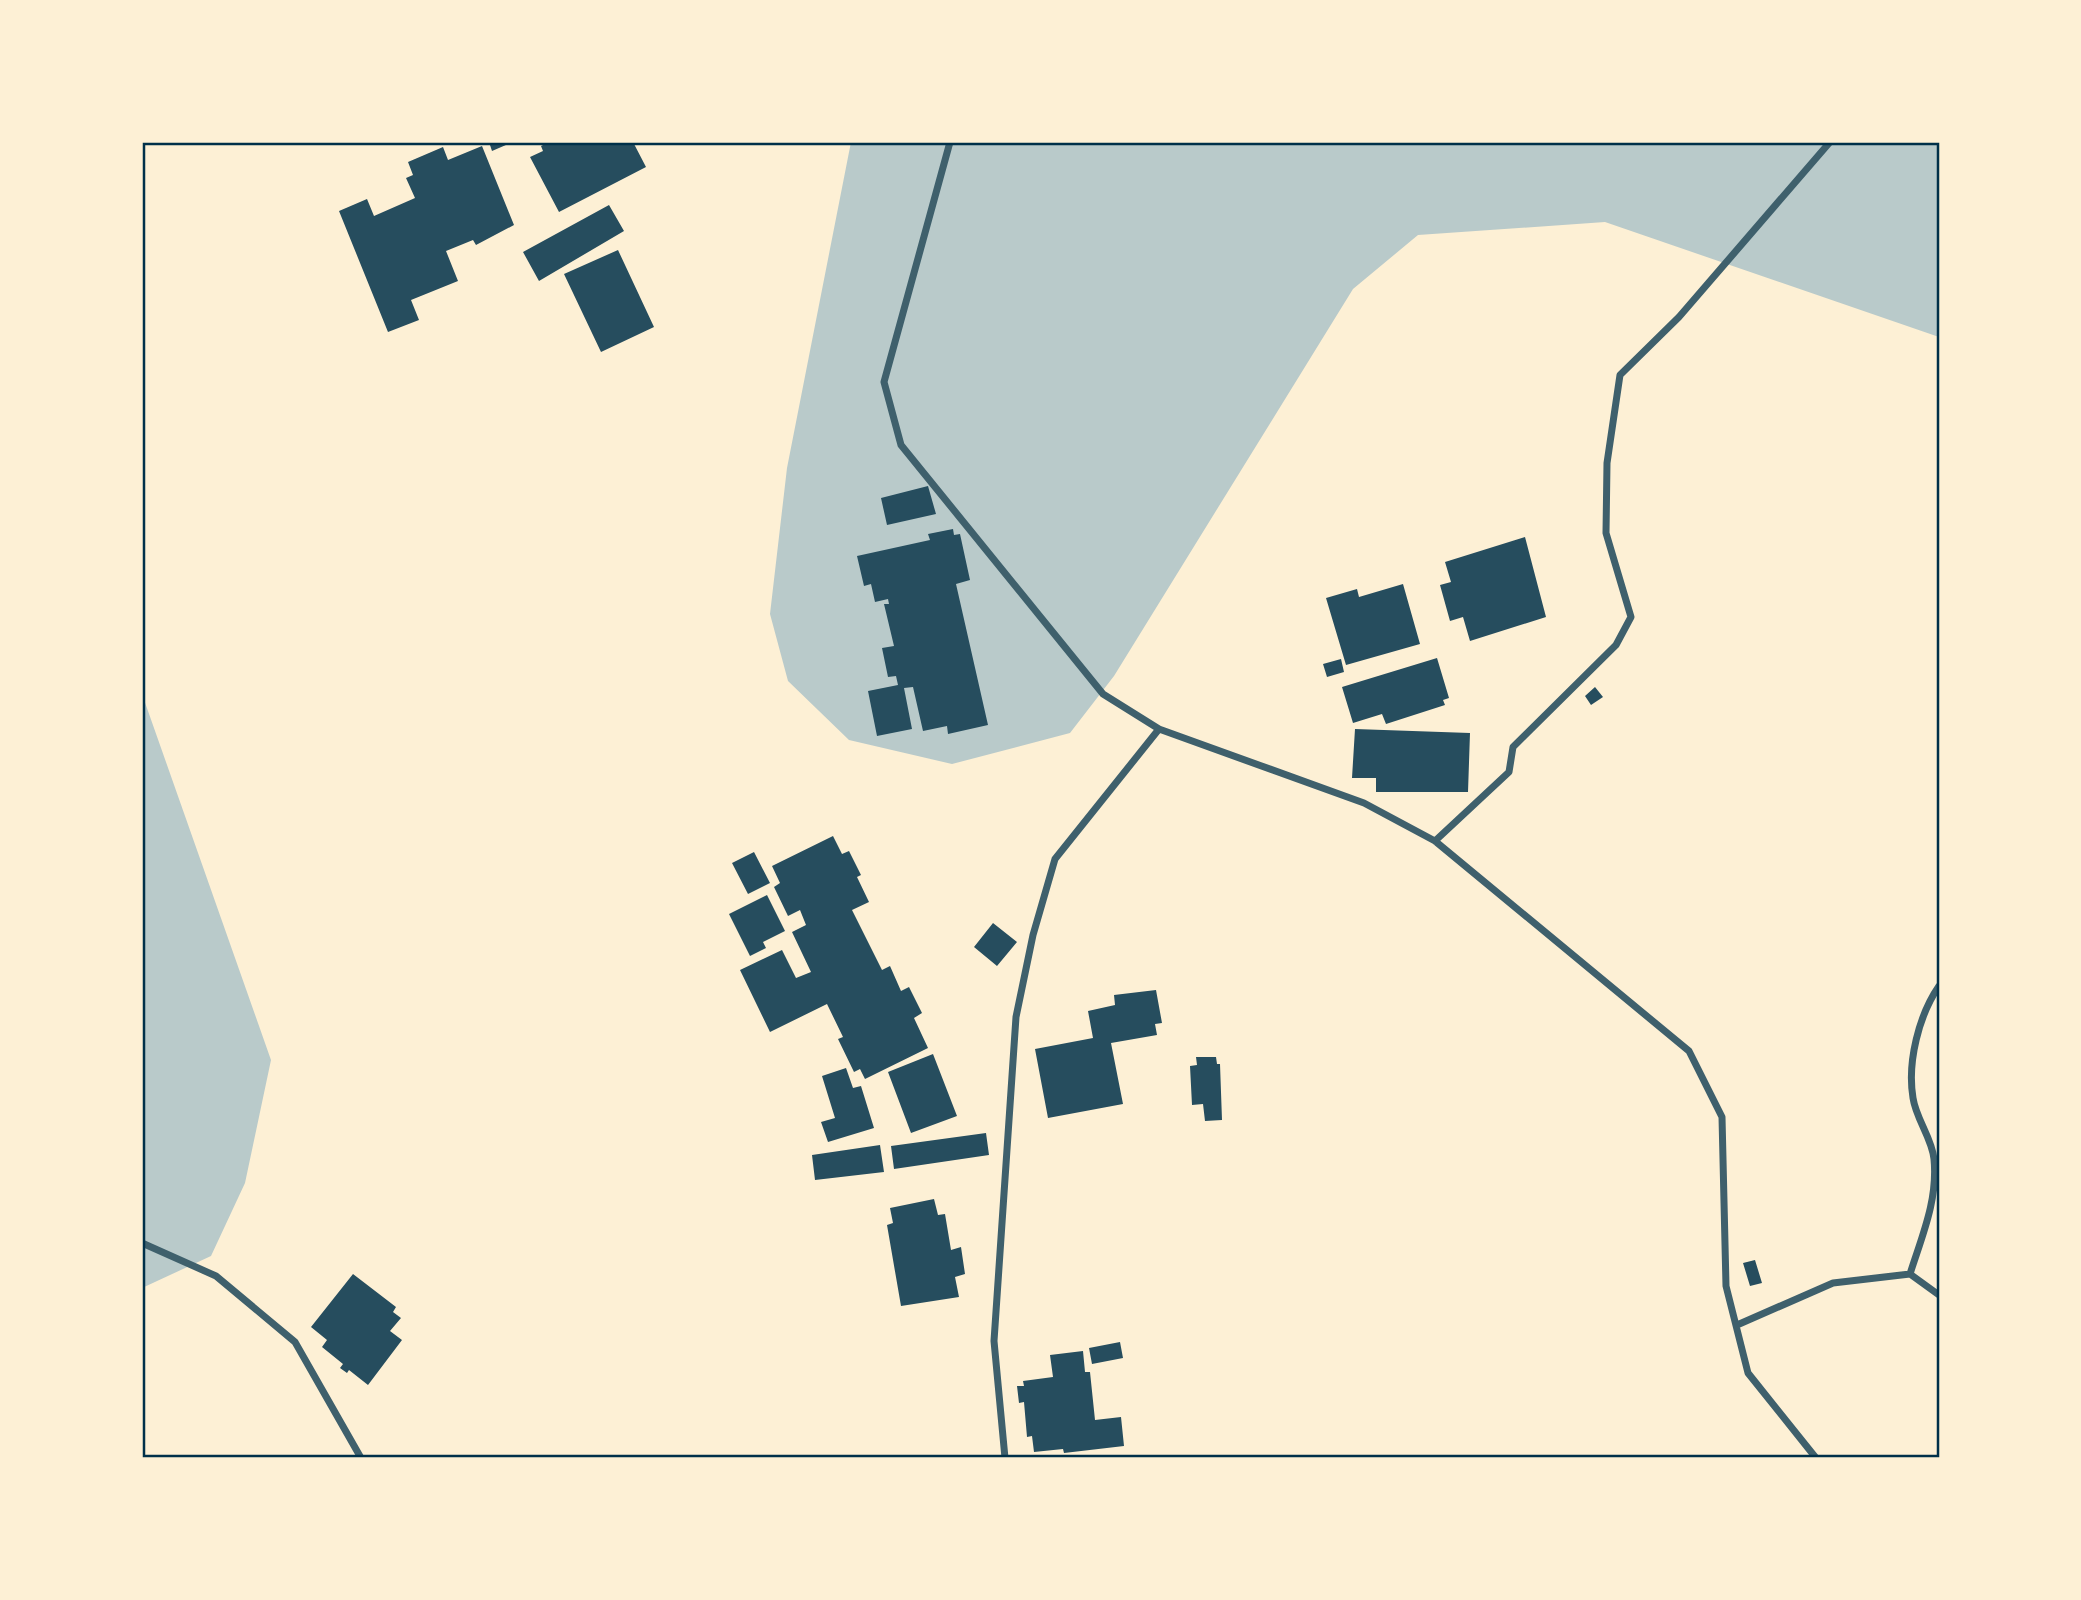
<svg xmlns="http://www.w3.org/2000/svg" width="2081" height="1600" font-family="Roboto,sans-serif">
<rect width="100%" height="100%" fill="#fdf0d5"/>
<path fill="#b9caca" d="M851 142H1939V337L1605 222 1418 235 1353 289 1114 676 1070 733 952 764 849 740 788 681 770 614 787 468Z
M142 694 271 1060 245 1183 211 1256 142 1288Z"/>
<path fill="#264d5e" d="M489 142H513L492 151Z
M549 142H633L646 167 559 212 530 157 543 151 541 146Z
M482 146 514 225 476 245 473 240 446 251 458 281 411 300 419 320 388 332 339 211 367 199 374 216 415 198 406 178 413 175 408 162 443 147 448 160Z
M609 205 624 231 539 281 523 252Z
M618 250 654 327 601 352 564 274Z
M928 486 936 514 887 525 881 498Z
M953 529 954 535 960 534 970 580 956 584 988 725 948 734 947 726 923 731 913 687 904 688 912 729 877 736 868 691 898 685 896 676 888 677 882 648 894 646 884 604H889L888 599 875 602 871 584 864 586 857 556 930 540 928 534Z
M1525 537 1546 617 1470 641 1463 617 1450 621 1440 585 1451 582 1445 562Z
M1403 584 1420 644 1346 665 1326 598 1357 589 1359 597Z
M1437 658 1449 698 1443 700 1445 705 1386 724 1382 714 1353 723 1342 687Z
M1341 659 1344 672 1327 677 1323 664Z
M1595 687 1603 697 1591 705 1585 696Z
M1355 729 1470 733 1468 792H1376V778H1352Z
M833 836 842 854 849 851 861 875 857 877 869 902 852 910 882 970 890 966 901 991 909 987 922 1013 914 1018 928 1048 865 1079 860 1069 854 1072 838 1039 843 1037 827 1004 770 1032 740 970 782 950 796 978 811 972 792 932 806 925 800 910 788 916 774 887 780 883 772 866Z
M754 852 770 883 748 894 732 863Z
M767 895 785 931 763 942 766 948 750 956 729 914Z
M993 923 1017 942 997 966 974 947Z
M1156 990 1162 1023 1155 1024 1157 1035 1111 1043 1123 1104 1048 1118 1035 1049 1093 1038 1088 1011 1115 1005 1114 995Z
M933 1054 957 1116 911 1133 888 1072Z
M1196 1057H1216L1217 1064H1220L1222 1120 1205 1121 1203 1104 1192 1105 1190 1066 1197 1065Z
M846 1068 853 1088 861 1086 874 1128 828 1142 821 1122 835 1118 822 1076Z
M986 1133 989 1155 894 1169 891 1146Z
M880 1145 884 1172 815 1180 812 1155Z
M934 1199 938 1215 945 1214 951 1250 961 1247 965 1274 955 1277 959 1297 901 1306 887 1225 893 1223 890 1208Z
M1755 1260 1762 1283 1750 1286 1743 1263Z
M353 1274 396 1307 393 1312 401 1318 390 1331 402 1340 368 1385 349 1370 347 1373 340 1368 343 1364 322 1347 327 1340 311 1327Z
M1120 1342 1123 1358 1092 1364 1089 1348Z
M1083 1351 1085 1372H1090L1095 1420 1121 1417 1124 1446 1064 1453 1063 1449 1034 1452 1032 1436 1027 1437 1024 1402 1019 1403 1017 1386H1024L1023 1381 1053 1377 1050 1355Z"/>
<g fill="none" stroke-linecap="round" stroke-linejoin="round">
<path stroke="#3f606c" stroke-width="7" d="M950 142 884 382 901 445 1103 694 1159 729 1055 859 1033 935 1016 1017 994 1341 1005 1458
M1159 729 1364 803 1435 841 1689 1051 1722 1117 1726 1286 1748 1373 1816 1458
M1435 841 1509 772 1513 747 1616 645 1631 617 1606 533 1607 463 1620 375 1679 317 1830 142
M142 1243 216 1276 295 1342 361 1458
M1910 1274C1922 1236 1938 1200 1934 1159 1932 1138 1916 1119 1913 1098 1907 1062 1919 1015 1939 986
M1737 1325 1833 1283 1910 1274 1939 1295"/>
</g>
<rect width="2081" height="1600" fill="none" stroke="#fdf0d5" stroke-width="287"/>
<rect x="144" y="144" width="1794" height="1312" fill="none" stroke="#003049" stroke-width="2.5"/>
</svg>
